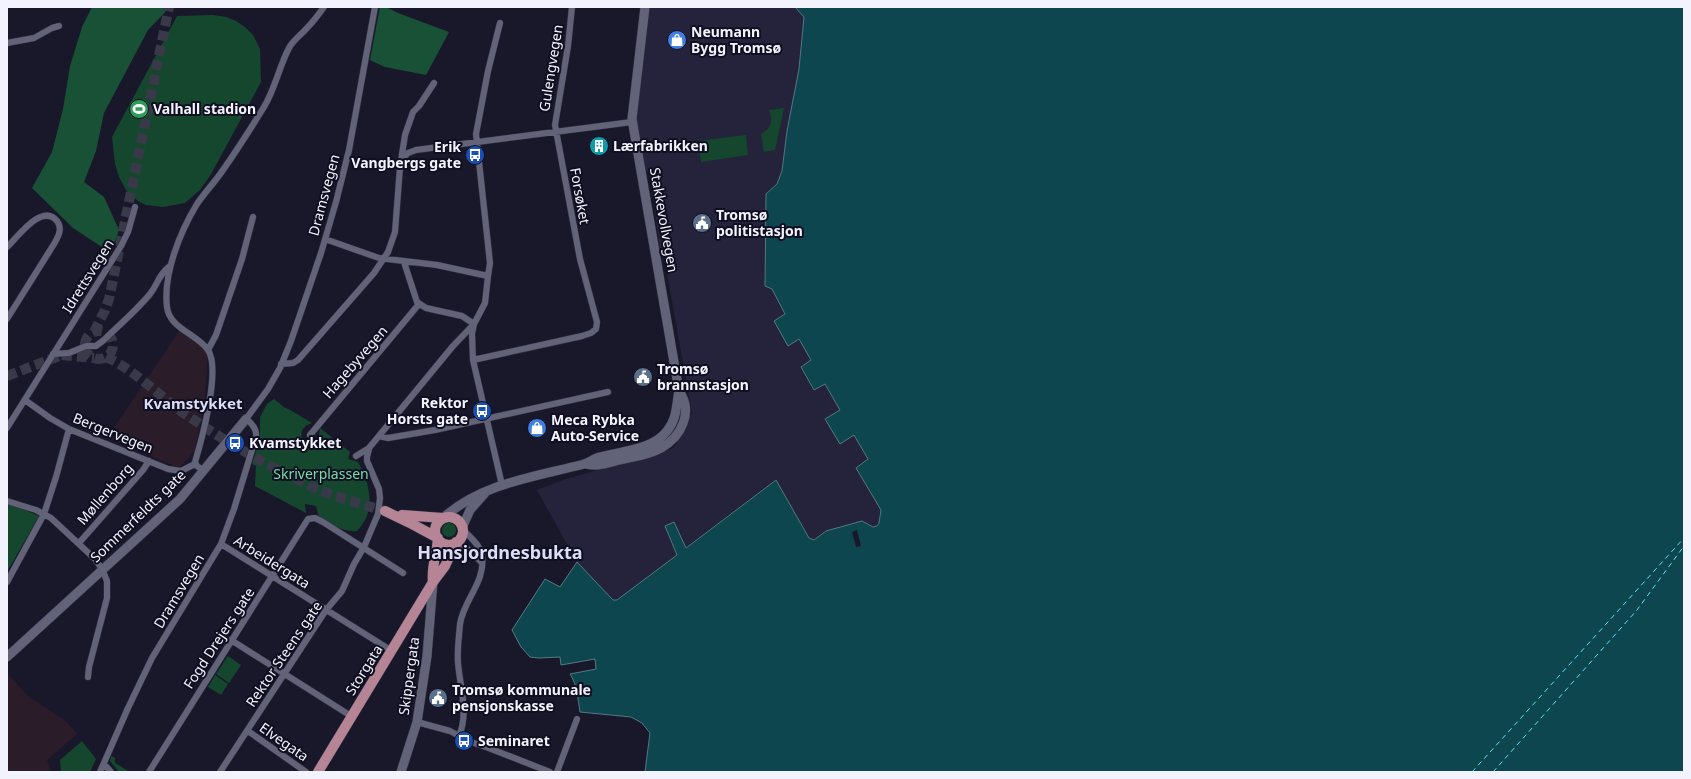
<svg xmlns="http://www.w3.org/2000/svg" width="1691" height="779" font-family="'Noto Sans',sans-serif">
<rect width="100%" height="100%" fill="#19182b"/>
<path fill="#24233b" d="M647 7H795L804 17 799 69 787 131 782 171 777 184 766 194 772 289 786 314 774 321 788 345 799 339 811 360 801 367 814 390 825 384 840 410 825 419 854 435 868 459 856 468 881 510 879 523 877 526 826 531 814 540 809 538 775 480 685 548 674 522 677 555 617 600H613L577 562 537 490 563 480 674 448 692 413 663 251 660 248 650 176 637 155 636 121Z"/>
<path fill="#2a1c28" d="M180 330 208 354 204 405 195 451 179 468 112 439 115 426Z
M7 673 29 697 67 722 77 734 47 760 51 772H7Z"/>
<path fill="#14472e" d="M213 15 226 17 236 21 245 27 253 35 260 49 261 82 210 176 200 190 185 203 163 207 146 205 138 201 126 190 119 177 115 164 112 137 177 16Z
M784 108 775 150 764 152 761 134C772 128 773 121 769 110Z
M746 135 748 155 701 162 698 141Z
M274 399 284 407 292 411 312 423C302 426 299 433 303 442L307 444H313L319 436 320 428 350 452 348 459 358 462C370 484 377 511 357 531 345 533 328 523 319 517L316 506 305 504 306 513 255 486 256 466 252 464 260 438V417L267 404Z
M7 502 39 516 7 572Z
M442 530a7 7 0 1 1 14 0a7 7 0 1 1-14 0Z
M228 656 241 665 229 683 216 674Z
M215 675 228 684 221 695 208 687Z
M82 741 96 759 90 772H61L60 760Z
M111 756 115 758V763L130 772H119L110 761Z"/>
<path fill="#185135" d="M92 7H170L148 30 104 113 96 151 84 182 104 197 119 230 111 253 73 228 32 188 52 152 63 109 70 66 82 27Z
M380 7H386L398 13 449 32 426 75 385 67 370 60Z"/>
<path fill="#0d464e" stroke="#527a82" d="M795 7H1684V772H645L650 733 642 723 631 717 580 712C578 700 577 684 570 674L596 669 595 659 561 665 560 657 539 658 530 657 521 647 512 630 545 579 560 587 577 562 613 600H617L677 555 665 526 674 522 686 548 776 480 809 538 814 540 826 531 862 521 873 527 877 526 879 523 881 510 856 468 868 459 854 435 840 444 825 419 840 410 825 384 814 390 801 367 811 360 799 339 788 346 774 321 785 314 772 289 765 286 766 194 777 184 782 171 787 131 799 69 804 17Z"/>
<path fill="#19182b" d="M857 530 861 546 856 547 852 532Z"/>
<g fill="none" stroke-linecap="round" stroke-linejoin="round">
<path stroke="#54e5fa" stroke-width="1" stroke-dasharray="5 4" stroke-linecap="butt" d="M1472 772 1684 538
M1493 772 1637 610 1684 546"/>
<path stroke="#3a394a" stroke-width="10" stroke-dasharray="10 5" stroke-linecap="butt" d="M85 345a14 14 0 1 1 28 0a14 14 0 1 1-28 0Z
M94 332 105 310 109 299 169 7
M62 355 94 358
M106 357C135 370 161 398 188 416 228 443 271 468 315 488 338 498 361 504 385 511
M7 376 59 356"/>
<defs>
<path id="street" d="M7 43 34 38 52 28 59 26
M402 159 408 153 416 150 632 122
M325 239 379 258 437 265 488 276 485 303 474 324 453 346 369 448 356 456
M7 247C17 238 42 202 57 221 63 229 58 237 54 244L7 319
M404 262 417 302 426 308 462 316 474 324 472 334 473 360 502 485
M488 276 490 263 476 134 488 71 500 23
M208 350 216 335 242 259 253 217
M53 354 69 353 86 346H96L104 340C119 325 136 311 150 294 159 283 157 276 170 266
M473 360 582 336 591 333 596 329 597 322 580 259 555 125 568 46 572 7
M281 364 293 363 298 360 374 273 388 252 395 232 400 167 405 135 413 112 419 106 434 83
M25 400 50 418 69 429 168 469 181 471 195 464
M7 428 121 246 128 232 135 207
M310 435 419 304
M379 436 388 438 435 430 608 392
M204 471 197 466 195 462C202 439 221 369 208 350 197 334 169 328 167 307 163 274 180 232 197 204 205 192 215 182 223 170 237 150 251 128 264 107 275 89 279 67 289 48 293 40 301 35 307 28 313 22 319 14 324 7
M7 501 36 510 51 518 95 559 102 569 107 581V598L89 667 88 677
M456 542 468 549 482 563
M79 543 143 470 149 461
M221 544 392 651
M7 582 44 514 56 477 69 429
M231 640 351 716
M417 722 450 731 468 741 486 747 550 772
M248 731 306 772
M459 736C469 713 460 687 458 663 457 650 459 637 460 624 464 599 486 582 482 555 480 544 468 536 462 528
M104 764 111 772
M100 772 128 708 152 658 221 544 234 509 256 437C257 429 253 424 246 419L268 389 280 368 291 341 321 253 336 202 349 150 375 7
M149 772 308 519 315 518 323 522 403 573
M220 772 326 610 342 591 354 564 364 547 378 514 380 498 379 489 367 461V457L369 449
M557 772 577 719"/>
<path id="secondary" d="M586 464C597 467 608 463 619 460 633 457 649 455 661 448 681 437 694 412 679 391
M443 518C482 483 535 477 584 464 589 463 594 458 600 457 621 451 653 450 667 431 677 419 676 406 679 391L632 119 645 7
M462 528 470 510 485 493
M7 657 180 499 246 419
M401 772 417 722 427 656 433 582"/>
<path id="primary" d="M385 511 412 524 438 538C437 553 431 567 433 582
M402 515 443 518
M435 531a14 14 0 1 1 28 0a14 14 0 1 1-28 0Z
M318 772 433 582 445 566 456 542"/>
</defs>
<use href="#street" stroke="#343442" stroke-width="7"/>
<use href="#secondary" stroke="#343442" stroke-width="10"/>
<use href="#primary" stroke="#343442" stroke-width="11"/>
<use href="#street" stroke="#626279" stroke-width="6"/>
<use href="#secondary" stroke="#626279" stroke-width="9"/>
<use href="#primary" stroke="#b58495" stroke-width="10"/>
</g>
<defs>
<symbol id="shop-disc" viewBox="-11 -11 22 22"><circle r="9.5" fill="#3f7fe0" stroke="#100f21"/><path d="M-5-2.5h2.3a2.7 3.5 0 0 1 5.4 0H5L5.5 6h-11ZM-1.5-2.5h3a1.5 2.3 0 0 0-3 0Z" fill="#fff"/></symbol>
<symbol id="stadium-disc" viewBox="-11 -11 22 22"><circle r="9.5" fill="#2e9e5b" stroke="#100f21"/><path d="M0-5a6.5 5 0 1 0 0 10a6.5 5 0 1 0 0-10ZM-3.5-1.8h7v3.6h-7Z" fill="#fff"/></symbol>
<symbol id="building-disc" viewBox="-11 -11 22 22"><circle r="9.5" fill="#0f9aa8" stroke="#100f21"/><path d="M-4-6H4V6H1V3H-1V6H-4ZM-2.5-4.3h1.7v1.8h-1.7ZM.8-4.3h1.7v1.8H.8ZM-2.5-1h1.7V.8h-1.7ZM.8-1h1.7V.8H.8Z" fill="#fff"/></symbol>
<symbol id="bus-disc" viewBox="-11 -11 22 22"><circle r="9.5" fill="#1a4fb4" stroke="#100f21"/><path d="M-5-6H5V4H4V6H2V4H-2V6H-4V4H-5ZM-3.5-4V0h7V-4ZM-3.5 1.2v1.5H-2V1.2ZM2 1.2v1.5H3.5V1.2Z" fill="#fff"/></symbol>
<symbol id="civic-disc" viewBox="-11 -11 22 22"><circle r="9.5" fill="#5c6f8a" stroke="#100f21"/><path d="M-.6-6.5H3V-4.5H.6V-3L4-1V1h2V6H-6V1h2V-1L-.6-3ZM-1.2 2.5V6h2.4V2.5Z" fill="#fff"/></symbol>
</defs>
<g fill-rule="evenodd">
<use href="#shop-disc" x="666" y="29" width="22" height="22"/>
<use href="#stadium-disc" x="128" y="98" width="22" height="22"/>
<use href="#building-disc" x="588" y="135" width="22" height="22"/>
<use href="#bus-disc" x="464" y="144" width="22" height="22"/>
<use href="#civic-disc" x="691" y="212" width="22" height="22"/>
<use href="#civic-disc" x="632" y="366" width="22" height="22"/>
<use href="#bus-disc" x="471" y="400" width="22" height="22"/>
<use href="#shop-disc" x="526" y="417" width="22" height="22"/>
<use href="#bus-disc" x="224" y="432" width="22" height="22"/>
<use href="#civic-disc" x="427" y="687" width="22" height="22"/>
<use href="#bus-disc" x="453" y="730" width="22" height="22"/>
</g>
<g text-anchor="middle" stroke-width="4" stroke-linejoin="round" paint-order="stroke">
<g font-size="14" font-weight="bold" fill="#f2f3fd" stroke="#100f21" text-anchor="start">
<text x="691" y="37">Neumann<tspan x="691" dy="16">Bygg Tromsø</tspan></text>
<text x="153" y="114">Valhall stadion</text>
<text x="613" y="151">Lærfabrikken</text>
<text x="461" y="152" text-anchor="end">Erik<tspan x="461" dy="16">Vangbergs gate</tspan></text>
<text x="716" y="220">Tromsø<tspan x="716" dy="16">politistasjon</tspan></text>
<text x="657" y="374">Tromsø<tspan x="657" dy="16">brannstasjon</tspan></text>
<text x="468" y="408" text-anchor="end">Rektor<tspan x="468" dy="16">Horsts gate</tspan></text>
<text x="551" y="425">Meca Rybka<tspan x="551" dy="16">Auto-Service</tspan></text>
<text x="249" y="448">Kvamstykket</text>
<text x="452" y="695">Tromsø kommunale<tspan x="452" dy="16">pensjonskasse</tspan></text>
<text x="478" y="746">Seminaret</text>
</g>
<g font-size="14" fill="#f2f3fd" stroke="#100f21">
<text transform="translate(551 68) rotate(-81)" y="5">Gulengvegen</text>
<text transform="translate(324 195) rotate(-75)" y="5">Dramsvegen</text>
<text transform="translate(580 196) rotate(80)" y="5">Forsøket</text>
<text transform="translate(664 220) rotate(80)" y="5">Stakkevollvegen</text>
<text transform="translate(88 276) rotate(-58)" y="5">Idrettsvegen</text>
<text transform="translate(355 362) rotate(-49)" y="5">Hagebyvegen</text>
<text transform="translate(113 433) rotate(22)" y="5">Bergervegen</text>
<text transform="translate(105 494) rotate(-49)" y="5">Møllenborg</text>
<text transform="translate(138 516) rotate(-44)" y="5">Sommerfeldts gate</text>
<text transform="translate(272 562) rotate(32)" y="5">Arbeidergata</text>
<text transform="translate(179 591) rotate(-59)" y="5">Dramsvegen</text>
<text transform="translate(219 638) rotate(-57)" y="5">Fogd Drejers gate</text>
<text transform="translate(284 654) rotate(-56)" y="5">Rektor Steens gate</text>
<text transform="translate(364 670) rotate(-58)" y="5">Storgata</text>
<text transform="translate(409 676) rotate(-82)" y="5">Skippergata</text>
<text transform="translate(284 742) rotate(35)" y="5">Elvegata</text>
</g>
<g font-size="14" fill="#77dda6" stroke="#100f21">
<text x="321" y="479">Skriverplassen</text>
</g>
<g font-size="15" font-weight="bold" fill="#dcddf7" stroke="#100f21">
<text x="193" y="409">Kvamstykket</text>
</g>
<g font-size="18" font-weight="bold" fill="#dcddf7" stroke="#100f21">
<text x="500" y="559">Hansjordnesbukta</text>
</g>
</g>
<rect width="1691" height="779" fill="none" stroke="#f2f3fd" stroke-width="16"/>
</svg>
